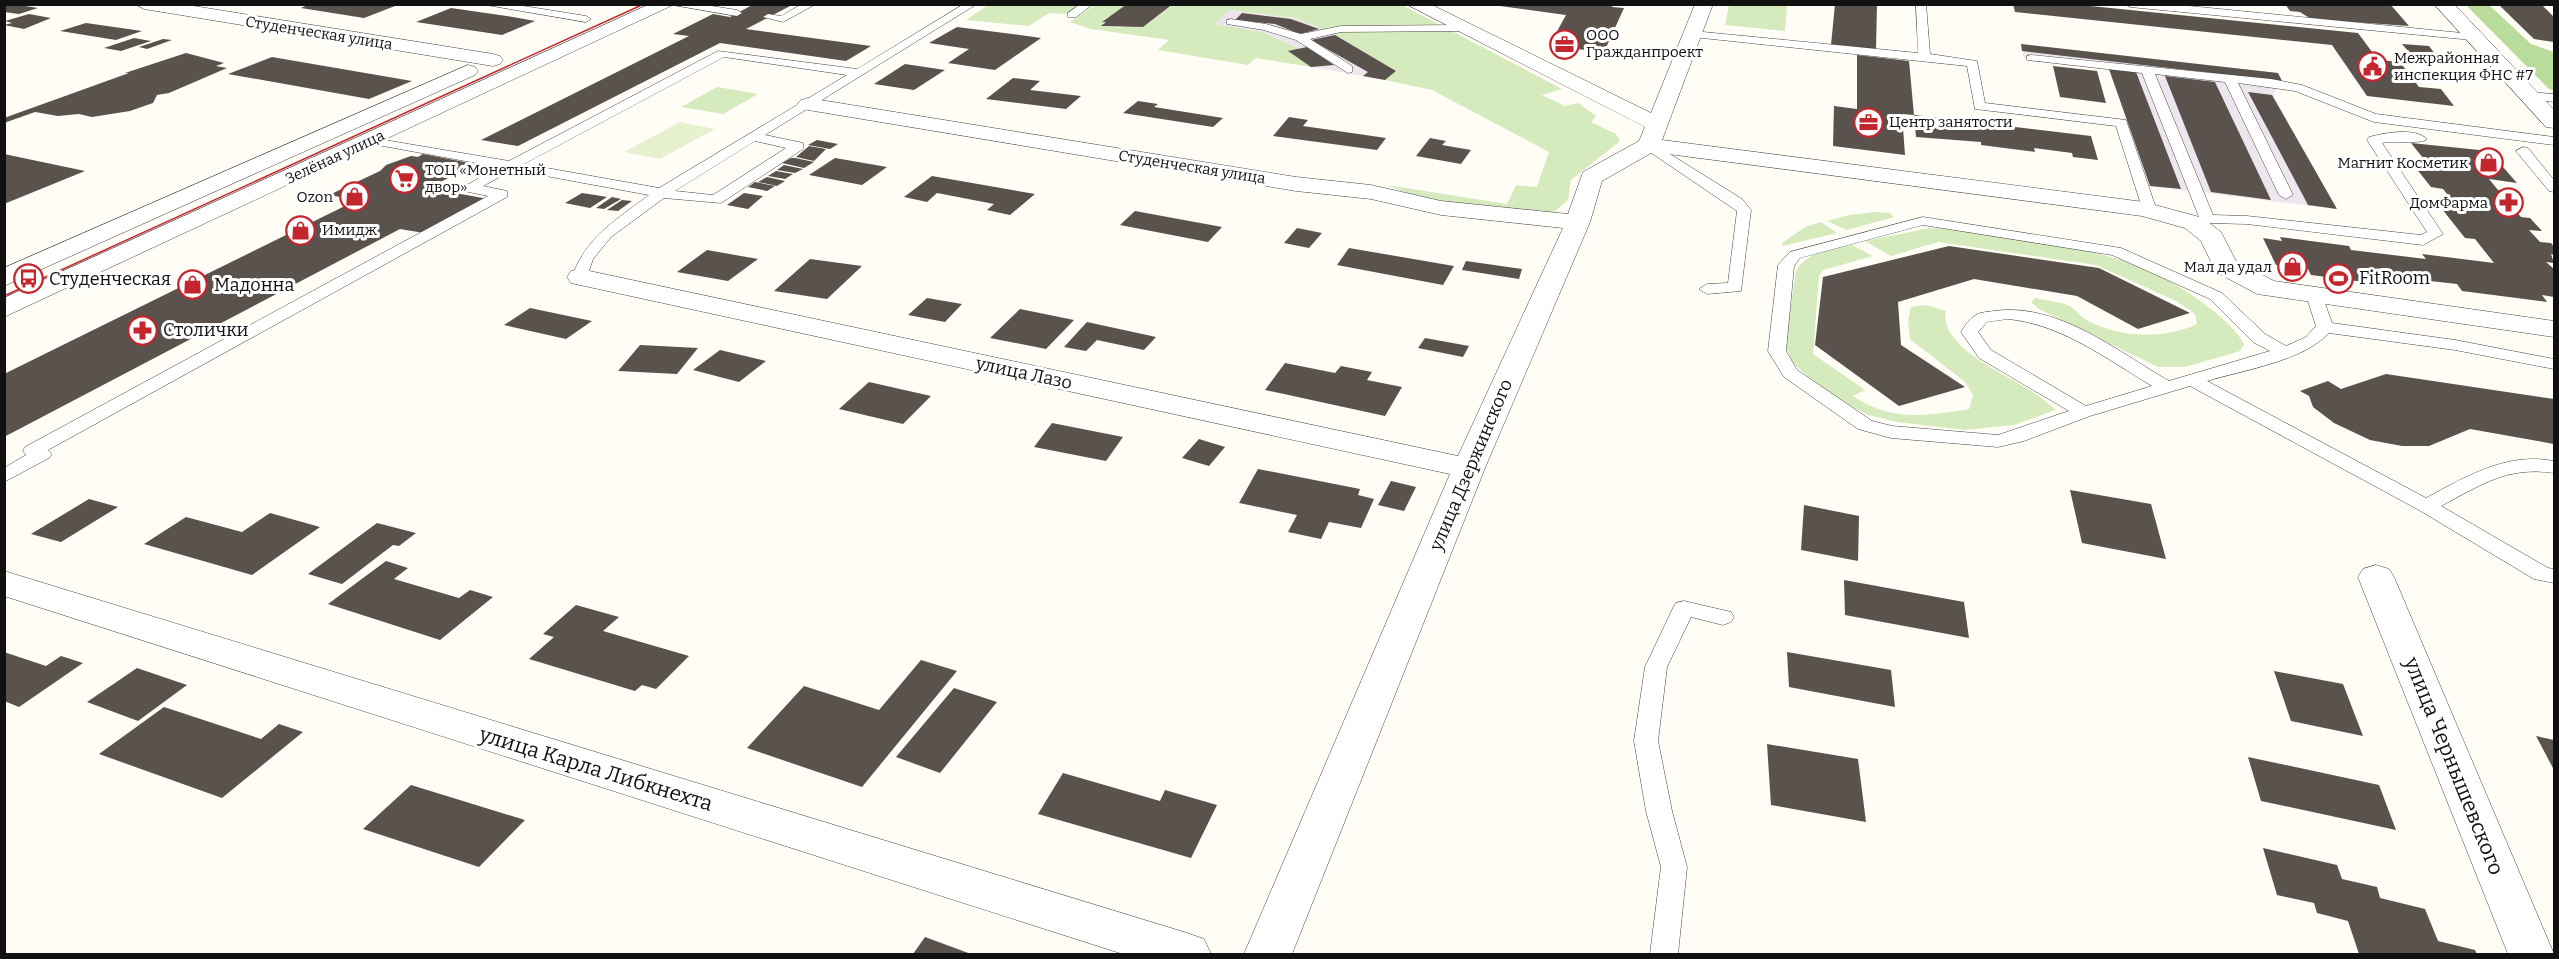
<svg xmlns="http://www.w3.org/2000/svg" width="2559" height="959" font-family="Bitter,serif">
<rect width="100%" height="100%" fill="#fffdf5"/>
<path fill="#eee6ef" d="M1229 10 1295 18 1332 33 1396 71 1385 80 1311 67 1288 51 1299 48 1262 32 1214 24Z
M2021 44 2278 73 2282 81 2273 95 2337 209 2150 186 2109 70 2024 59Z"/>
<path fill="#d5ebbd" d="M988 5H1080L1067 14 1049 13 1029 26 966 20Z
M1094 5H1127L1103 21 1106 22 1102 26 1120 28 1125 25 1143 27 1173 5H1402L1562 89 1542 95 1565 106 1578 103 1596 116 1591 122 1616 134 1620 141 1571 180 1568 200 1554 212C1502 212 1434 207 1387 185L1507 204 1516 185 1537 187 1549 152 1432 90 1385 80 1396 71 1332 33 1295 18 1229 10 1215 24 1262 32 1301 49 1289 51 1311 67 1256 58 1248 65 1158 50 1169 40 1091 29 1070 22Z
M1729 5H1787L1785 31 1725 25Z
M717 87 758 94 723 114 681 107Z
M1874 212 1890 213 1894 217 1847 230 1827 221 1849 215Z
M1821 222 1837 233 1782 246V243L1805 227Z
M1930 228C1991 230 2070 245 2129 262 2159 271 2230 315 2244 344L2240 351 2185 367H2158L2039 309 2031 302 2035 298C2046 301 2062 301 2071 307 2076 310 2080 316 2085 319 2117 338 2164 340 2197 324L2195 314 2176 301 2096 265 1938 242 1891 256 1865 241Z
M1852 245 1873 256 1823 270 1819 276 1813 354 1865 390 1853 396C1892 422 1925 416 1969 409L1973 395 1965 382 1910 339 1908 321 1911 307 1926 305 1946 311C1938 346 2007 375 2030 390 2040 396 2048 404 2056 410L2014 425 1965 430 1897 422 1868 415 1845 403 1812 380 1792 362 1785 343 1796 271C1807 251 1831 250 1852 245Z"/>
<path fill="#b9dc9c" d="M2466 5H2489L2531 44 2554 52V91L2548 88Z"/>
<path fill="#e6f2cf" d="M680 122 715 129 660 159 624 152Z"/>
<path fill="#5a524d" d="M310 4H384L395 6 364 18 301 8Z
M754 4H794L746 29 871 46 846 61 720 43 518 146 481 140 689 36 673 34 713 14 730 17Z
M1127 4H1173L1143 27 1101 26 1106 22H1102Z
M1485 4H1613L1612 7 1624 8 1604 52 1549 46 1566 15Z
M1835 4H1877L1876 50 1831 45Z
M2013 4H2071L2358 33 2378 60 2400 62 2419 87 2441 89 2454 106 2367 96 2332 45 2015 12Z
M2285 4H2390L2409 26 2311 19 2300 12 2290 11Z
M2498 4H2541L2554 17V42L2534 39Z
M4 5H19L38 8 19 14 4 12Z
M451 8 513 17 535 21 502 35 416 22Z
M1242 13 1291 19 1319 29 1300 34 1275 24 1235 20Z
M29 14 51 18 24 29 4 25 12 23 5 21Z
M86 23 142 31 116 40 60 31Z
M957 27 1027 36 1041 38 995 70 948 63 969 49 929 43Z
M1335 35 1396 71 1385 80 1363 76 1368 72 1311 40Z
M134 38 151 41 121 51 104 48Z
M163 39 172 40 147 49 139 47Z
M2021 44 2278 73 2282 81 2022 51Z
M2402 44 2429 46 2436 55 2409 52Z
M1307 47 1334 65 1311 67 1288 51Z
M186 53 224 63 216 66 227 68 169 93 157 95 153 103 130 111 92 117 79 114 58 116 35 112 4 123V118L129 73H125Z
M1857 55 1909 61 1914 115 2091 136 2098 160 2073 157 2072 153 2034 148 2035 152 1981 145V142L1916 137 1914 115 1902 114 1905 155 1833 146 1834 106 1857 109Z
M272 57 412 81 369 99 228 74Z
M905 64 945 70 914 90 874 84Z
M2053 66 2097 71 2106 103 2060 97Z
M2109 69 2136 72 2181 189 2150 186Z
M2165 76 2215 82 2271 200 2211 192Z
M1013 78 1040 81 1030 90 1081 96 1066 109 986 99Z
M2248 92 2272 95 2337 209 2308 205Z
M1138 101 1158 104 1154 107 1223 118 1213 127 1123 113Z
M1289 117 1308 120 1303 126 1386 138 1377 150 1273 136Z
M1430 138 1446 141 1442 145 1471 150 1461 164 1416 156Z
M817 140 838 144 830 149 808 145Z
M2411 143 2489 151 2517 183 2489 179 2498 190 2509 191 2518 202 2506 200 2521 217 2530 218 2542 231 2529 230 2540 242 2551 243 2554 247V255L2551 254 2554 263 2546 262 2554 269V297L2542 295 2547 302 2462 291 2457 284 2421 280 2425 286 2392 282 2395 286 2311 275 2308 269 2276 265 2263 238 2282 241 2280 237 2349 246 2351 250 2426 259 2422 254 2494 263 2475 239 2465 238 2442 209 2461 211 2443 189 2431 187 2411 162 2427 163Z
M809 146 826 149 814 161 796 157Z
M4 154 85 171 4 204Z
M423 154 475 164 429 188 488 199 424 233 400 229 4 437V374L357 200 329 195 380 171 386 165 411 156 418 157Z
M791 158H795L814 162 804 168 782 163Z
M835 158 887 167 862 185 809 175Z
M784 165 803 169 795 173 777 170Z
M776 171 793 174 785 179 768 176Z
M932 176 1035 194 1010 215 987 210 994 204 937 193 927 202 904 197Z
M767 177 785 181 777 186 758 182Z
M755 182 775 186 767 191 748 187Z
M582 193 595 195 607 197 590 208 565 203Z
M744 193 763 196 748 209 727 205Z
M612 197 621 199 604 209 596 208Z
M622 200 632 201 618 211 607 210Z
M1135 211 1222 227 1208 242 1120 225Z
M1297 228 1322 233 1309 248 1284 243Z
M1949 246 2099 268 2190 313 2138 329 2077 296 1974 279 1898 302 1901 345 1965 387 1899 406 1815 345 1823 277Z
M1349 248 1454 266 1443 285 1337 265Z
M707 250 758 259 728 281 677 272Z
M810 259 862 266 827 299 774 291Z
M1466 261 1522 269 1519 279 1462 270Z
M927 298 962 304 945 322 908 315Z
M530 308 592 321 566 339 504 325Z
M1020 309 1074 320 1046 349 990 338Z
M1087 322 1156 337 1144 350 1097 340 1086 351 1064 347Z
M1425 338 1469 346 1463 357 1418 348Z
M640 345 698 348 677 374 618 371Z
M720 350 766 361 739 382 693 370Z
M1285 363 1335 373 1341 366 1372 372 1367 380 1402 387 1385 416 1265 390Z
M2386 374 2554 399V444L2470 429 2429 446H2402L2370 440 2334 423 2313 407 2309 396 2300 391 2328 381 2341 389Z
M869 382 931 396 903 424 839 409Z
M1052 423 1123 437 1106 461 1034 447Z
M1199 439 1225 447 1209 466 1182 458Z
M1258 469 1360 489 1358 495 1374 499 1361 528 1329 522 1321 539 1288 532 1297 515 1239 503Z
M1391 481 1416 487 1404 511 1378 505Z
M2070 490 2151 504 2166 559 2082 543Z
M89 499 118 507 61 542 31 534Z
M1804 505 1859 516 1858 561 1801 550Z
M270 513 320 527 252 575 144 544 186 517 242 532Z
M377 523 416 533 399 546 393 545 342 584 308 574Z
M386 561 408 568 394 579 459 598 470 590 493 597 440 640 328 604Z
M1844 580 1964 602 1969 638 1845 615Z
M576 605 619 617 603 631 689 656 656 689 642 685 635 691 529 659 554 637 543 634Z
M4 652 46 666 61 656 83 663 19 707 4 701Z
M1787 652 1891 670 1895 707 1789 687Z
M921 660 957 671 862 787 747 748 804 686 879 710Z
M137 668 187 685 138 721 87 702Z
M2274 671 2343 684 2363 736 2291 721Z
M954 688 997 702 940 773 896 757Z
M164 707 261 739 279 724 303 732 222 798 99 754Z
M2536 736 2554 740V770Z
M1767 744 1858 759 1866 822 1771 805Z
M2248 757 2379 785 2396 830 2261 801Z
M1063 773 1160 801 1165 790 1217 805 1191 858 1038 814Z
M411 785 525 820 479 867 363 829Z
M2263 848 2337 865 2342 879 2377 887 2380 898 2425 909 2438 941 2475 950 2477 954H2359L2348 921 2317 913 2314 903 2277 895Z
M925 937 971 954H913Z"/>
<g fill="none" stroke-linecap="round" stroke-linejoin="round">
<defs>
<path id="service" d="M481 4H511L586 16 591 19 586 22Z
M667 4H699L737 10 742 13 737 16Z
M802 4H816L783 22 763 17 768 14 781 16Z
M964 4H977L765 135 803 143V149L721 203 664 198 611 237 593 259 586 280 580 282 572 277C585 238 617 219 649 195L513 170 483 186 507 191V197L48 450 52 454 49 458 4 482V468L26 455 23 451 25 447 488 196 464 191 462 188 498 167 372 144 367 143V137L509 161 718 51 857 69ZM724 57 847 75 659 188 524 164ZM755 141 786 148 713 195 675 191Z
M1080 4H1093L1076 17H1068V13Z
M1916 4H1926L1930 54 1977 61 1985 103 2126 120 2157 211 2155 214H2145L2143 211 2116 126 1975 109 1967 66 1693 37 1687 34 1693 31 1918 53Z
M2125 4H2169L2472 34 2478 37 2472 40 2130 7Z
M1231 19 1266 24 1301 34 1341 26 1460 25 1466 28 1460 31 1341 32 1310 39 1352 66V72L1348 73 1296 40 1264 30 1227 24V20Z
M2031 55 2271 79 2302 85 2376 114 2554 137V145L2374 122 2295 91 2238 83 2293 195 2286 199 2279 195 2225 82 2155 74 2213 215 2247 216 2421 235 2427 232 2367 140 2369 137C2385 133 2414 127 2427 139 2420 145 2394 140 2382 143L2443 234 2423 245 2247 224 2207 223 2196 226 2189 222 2199 217 2142 73 2027 60V56Z
M2529 92 2554 94V102L2525 99V93Z
M1649 141 1742 199 1751 210 1741 291 1707 294 1699 289 1707 284 1728 283 1737 211 1644 148 1642 145Z
M2523 147 2528 148 2554 180V192L2549 191 2516 151Z
M1923 217 2121 248 2222 293 2265 334 2286 346 2306 337 2316 326 2306 295 2314 290 2322 295 2332 323 2455 340 2554 359V369L2455 350 2329 333C2303 361 2244 370 2207 381L2426 498C2467 476 2507 452 2554 461V473C2507 466 2481 485 2441 506L2548 568 2554 569V583L2534 579 2419 510 2190 386 2090 416 2024 441 1998 447 1891 438 1858 429 1784 377 1768 351 1778 265 1790 252ZM1923 225 2112 255 2210 299 2253 342 2270 351 2169 381C2117 351 2057 302 1994 311 1988 312 1980 312 1976 315 1970 318 1964 327 1961 332L1979 358 2069 411 1998 435 1892 426 1872 421 1797 370 1786 351 1794 266 1800 258ZM2008 319C2061 324 2107 359 2152 386L2086 406 1991 350 1978 332 1987 322Z
M1684 601 1731 612 1734 617 1731 622 1723 625 1691 617 1667 667 1658 741 1672 811 1687 867 1678 954H1650L1661 867 1646 811 1634 741 1645 667 1673 608 1676 603Z"/>
<path id="minor" d="M135 4H181L493 54 500 56 503 60 500 64 493 66 144 9Z
M1406 4H1430L1651 113 1695 4H1713L1662 140 2144 202 2203 218 2221 232 2236 261 2274 281 2554 321V337L2257 294 2216 272 2201 241 2185 228 2142 216 1653 152 1602 181 1590 222 1485 468 1292 954H1244L1450 474 580 285 571 283 567 277 571 271 580 269 1458 456 1563 228 1441 215 1371 199 1296 191 808 110 801 108 797 104 801 100 808 98 1296 177 1371 185 1441 201 1568 214 1583 172 1639 141 1645 127Z
M2434 4H2454L2554 110V128L2546 127Z
M2376 565 2389 569 2394 577 2554 954H2508L2358 577 2363 569Z
M4 571 1187 933 1204 939 1211 954H1123L4 596Z"/>
<path id="tertiary" d="M650 4H675L4 317V298Z
M468 65 475 67 478 71 475 75 4 286V268Z"/>
</defs>
<use href="#service" stroke="#444" stroke-width="1"/>
<use href="#minor" stroke="#444" stroke-width="1"/>
<use href="#tertiary" stroke="#444" stroke-width="1"/>
<use href="#service" fill="#fff" fill-rule="evenodd"/>
<use href="#minor" fill="#fff" fill-rule="evenodd"/>
<use href="#tertiary" fill="#fff" fill-rule="evenodd"/>
<path stroke="#c4262e" stroke-width="1.5" d="M4 296 644 4"/>
</g>
<defs>
<symbol id="office-ring" viewBox="-11 -11 22 22"><circle r="9.5" fill="#fff" stroke="#c4262e" stroke-width="1.5"/><path d="M-6-3h4V-5.5h4V-3h4V5H-6ZM-1-4.5V-3h2v-1.5ZM-6 0V1H6V0Z" fill="#c4262e"/></symbol>
<symbol id="civic-ring" viewBox="-11 -11 22 22"><circle r="9.5" fill="#fff" stroke="#c4262e" stroke-width="1.5"/><path d="M-.6-6.5H3V-4.5H.6V-3L4-1V1h2V6H-6V1h2V-1L-.6-3ZM-1.2 2.5V6h2.4V2.5Z" fill="#c4262e"/></symbol>
<symbol id="shop-ring" viewBox="-11 -11 22 22"><circle r="9.5" fill="#fff" stroke="#c4262e" stroke-width="1.5"/><path d="M-5-2.5h2.3a2.7 3.5 0 0 1 5.4 0H5L5.5 6h-11ZM-1.5-2.5h3a1.5 2.3 0 0 0-3 0Z" fill="#c4262e"/></symbol>
<symbol id="supermarket-ring" viewBox="-11 -11 22 22"><circle r="9.5" fill="#fff" stroke="#c4262e" stroke-width="1.5"/><path d="M-6-5.5h2.5l.6 2H6L4.5 2H-2.5L-4.4-4H-6ZM-1.5 3.2a1.3 1.3 0 1 0 .1 0ZM3 3.2a1.3 1.3 0 1 0 .1 0Z" fill="#c4262e"/></symbol>
<symbol id="pharmacy-ring" viewBox="-11 -11 22 22"><circle r="9.5" fill="#fff" stroke="#c4262e" stroke-width="1.5"/><path d="M-2-6h4v4h4v4h-4v4h-4v-4h-4v-4h4Z" fill="#c4262e"/></symbol>
<symbol id="stadium-ring" viewBox="-11 -11 22 22"><circle r="9.5" fill="#fff" stroke="#c4262e" stroke-width="1.5"/><path d="M0-5a6.5 5 0 1 0 0 10a6.5 5 0 1 0 0-10ZM-3.5-1.8h7v3.6h-7Z" fill="#c4262e"/></symbol>
<symbol id="bus-ring" viewBox="-11 -11 22 22"><circle r="9.5" fill="#fff" stroke="#c4262e" stroke-width="1.5"/><path d="M-5-6H5V4H4V6H2V4H-2V6H-4V4H-5ZM-3.5-4V0h7V-4ZM-3.5 1.2v1.5H-2V1.2ZM2 1.2v1.5H3.5V1.2Z" fill="#c4262e"/></symbol>
</defs>
<g fill-rule="evenodd">
<use href="#office-ring" x="1548" y="28" width="33" height="33"/>
<use href="#civic-ring" x="2356" y="50" width="33" height="33"/>
<use href="#office-ring" x="1852" y="106" width="33" height="33"/>
<use href="#shop-ring" x="2472" y="146" width="33" height="33"/>
<use href="#supermarket-ring" x="388" y="162" width="33" height="33"/>
<use href="#shop-ring" x="338" y="180" width="33" height="33"/>
<use href="#pharmacy-ring" x="2492" y="186" width="33" height="33"/>
<use href="#shop-ring" x="284" y="214" width="33" height="33"/>
<use href="#shop-ring" x="2276" y="250" width="33" height="33"/>
<use href="#stadium-ring" x="2322" y="262" width="33" height="33"/>
<use href="#bus-ring" x="12" y="262" width="33" height="33"/>
<use href="#shop-ring" x="176" y="268" width="33" height="33"/>
<use href="#pharmacy-ring" x="126" y="314" width="33" height="33"/>
</g>
<g text-anchor="middle" stroke-width="6" stroke-linejoin="round" paint-order="stroke">
<g font-size="15" fill="#111" stroke="#fff">
<text transform="translate(319 33) rotate(9)" y="5">Студенческая улица</text>
<text transform="translate(335 157) rotate(-25)" y="5">Зелёная улица</text>
<text transform="translate(1192 167) rotate(9)" y="5">Студенческая улица</text>
</g>
<g font-size="15" fill="#111" stroke="#fff" text-anchor="start">
<text x="1586" y="40">ООО<tspan x="1586" dy="17">Гражданпроект</tspan></text>
<text x="2394" y="63">Межрайонная<tspan x="2394" dy="17">инспекция ФНС #7</tspan></text>
<text x="1889" y="127">Центр занятости</text>
<text x="2468" y="168" text-anchor="end">Магнит Косметик</text>
<text x="425" y="175">ТОЦ «Монетный<tspan x="425" dy="17">двор»</tspan></text>
<text x="333" y="202" text-anchor="end">Ozon</text>
<text x="2488" y="208" text-anchor="end">ДомФарма</text>
<text x="322" y="235">Имидж</text>
<text x="2272" y="272" text-anchor="end">Мал да удал</text>
</g>
<g font-size="18" fill="#111" stroke="#fff" text-anchor="start">
<text x="2359" y="284">FitRoom</text>
<text x="49" y="285">Студенческая</text>
<text x="214" y="291">Мадонна</text>
<text x="163" y="336">Столички</text>
</g>
<g font-size="18" fill="#111" stroke="#fff">
<text transform="translate(1024 373) rotate(12)" y="6">улица Лазо</text>
<text transform="translate(1471 465) rotate(-67)" y="6">улица Дзержинского</text>
</g>
<g font-size="21" fill="#111" stroke="#fff">
<text transform="translate(2454 766) rotate(68)" y="7">улица Чернышевского</text>
<text transform="translate(596 769) rotate(17)" y="7">улица Карла Либкнехта</text>
</g>
</g>
<rect width="2559" height="959" fill="none" stroke="#111111" stroke-width="12"/>
</svg>
